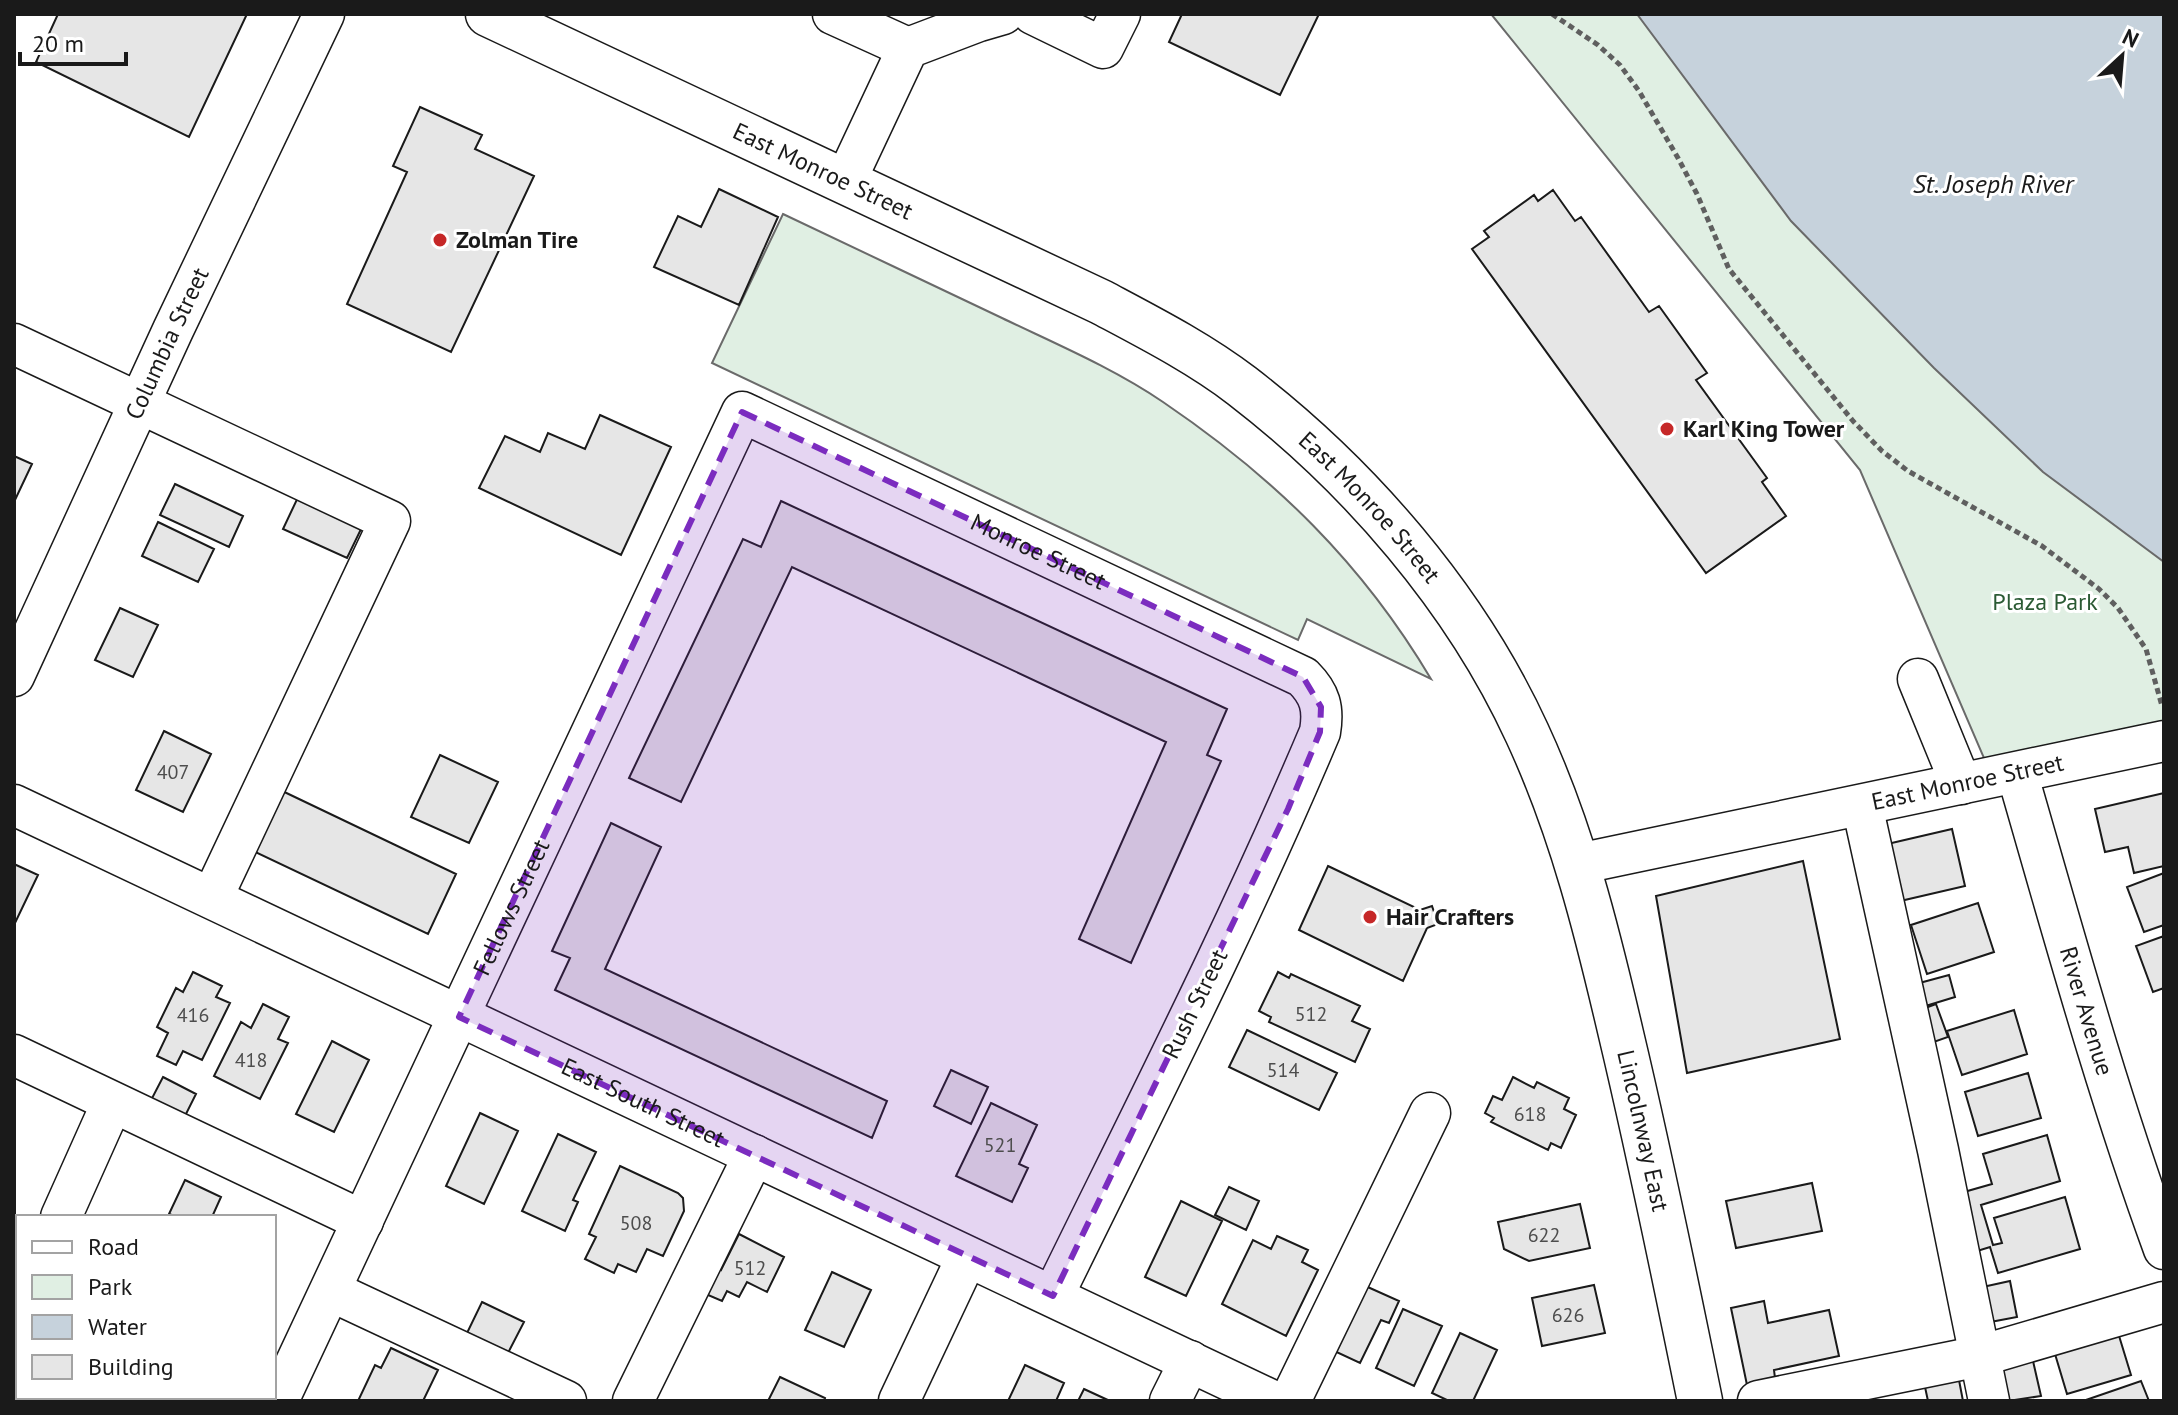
<svg xmlns="http://www.w3.org/2000/svg" width="2178" height="1415" font-family="'PT Sans',sans-serif">
<rect width="100%" height="100%" fill="#fff"/>
<path fill="#e0efe3" stroke="#6a6a6a" stroke-width="2" d="M1491 14H1654L2164 545V740L1993 779 1860 470Z
M783 214C856 249 929 283 1002 318 1056 344 1113 368 1163 402 1275 478 1362 563 1431 679L1307 619 1298 640 712 363Z"/>
<path fill="#c6d2dc" stroke="#6a6a6a" stroke-width="2" d="M1637 14H2164V562L2043 472 1934 368 1791 221Z"/>
<path fill="#e6e6e6" stroke="#1a1a1a" stroke-width="2" d="M58 14H247L189 137 36 62Z
M1182 14H1319L1280 95 1169 42Z
M420 107 482 135 475 149 534 176 451 352 347 304 407 172 393 166Z
M719 189 778 217 739 305 654 267 678 216 701 227Z
M1553 190 1575 221 1581 217 1649 312 1659 306 1707 373 1696 380 1767 478 1762 482 1786 516 1706 573 1472 249 1489 237 1484 231 1534 195 1538 201Z
M600 415 671 447 621 555 479 488 505 436 540 452 548 433 585 449Z
M14 456 32 464 14 502Z
M175 484 243 516 229 547 160 515Z
M300 493 364 523 347 558 283 529Z
M781 501 1227 709 1207 755 1221 761 1131 963 1079 939 1166 742 792 567 681 802 629 778 743 539 761 547Z
M158 522 214 549 198 582 142 556Z
M120 608 158 625 133 677 95 660Z
M164 731 211 754 183 812 136 790Z
M440 755 498 782 469 843 411 817Z
M276 788 456 874 428 934 247 848Z
M2164 793V866L2134 873 2128 847 2105 852 2095 809Z
M611 823 661 847 605 969 887 1101 872 1138 555 990 570 958 552 951Z
M1952 829 1965 886 1896 902 1883 845Z
M1803 861 1840 1039 1687 1073 1656 896Z
M14 864 38 875 14 925Z
M1328 866 1420 910 1432 906 1438 924 1427 928 1403 981 1299 930Z
M2164 873V925L2144 932 2127 887Z
M1978 903 1994 952 1927 974 1911 925Z
M2164 936V988L2153 992 2136 946Z
M193 972 222 986 216 997 230 1003 202 1060 183 1051 176 1065 157 1056 168 1033 157 1027 176 988 183 992Z
M1278 972 1289 978 1291 974 1360 1006 1352 1021 1370 1029 1355 1062 1269 1022 1271 1017 1259 1011Z
M1949 975 1955 997 1919 1008 1912 985Z
M263 1004 289 1017 278 1039 288 1043 260 1099 214 1076 241 1022 251 1028Z
M1936 1004 1948 1037 1928 1044 1917 1011Z
M2014 1010 2027 1054 1962 1075 1947 1031Z
M1247 1030 1337 1073 1319 1110 1229 1067Z
M332 1041 369 1060 334 1132 296 1114Z
M951 1070 988 1087 971 1124 934 1106Z
M2028 1073 2041 1118 1978 1136 1965 1092Z
M163 1077 196 1094 183 1120 149 1104Z
M1513 1077 1534 1088 1537 1082 1569 1098 1564 1109 1576 1115 1561 1148 1551 1143 1548 1150 1491 1122 1494 1118 1485 1113 1493 1096 1502 1100Z
M991 1103 1037 1125 1019 1164 1028 1168 1012 1202 956 1176Z
M480 1113 518 1131 484 1204 446 1186Z
M558 1134 596 1152 573 1200 578 1202 565 1231 522 1211Z
M2047 1135 2060 1181 1981 1205 1993 1245 2002 1243 1994 1218 2065 1197 2080 1249 1998 1273 1990 1247 1974 1252 1957 1194 1992 1184 1983 1154Z
M620 1166 678 1193 683 1198 684 1211 663 1256 647 1249 636 1272 618 1264 614 1273 585 1259 596 1237 589 1234Z
M185 1180 221 1197 212 1217H177L169 1214Z
M1812 1183 1822 1231 1736 1248 1726 1201Z
M1229 1187 1259 1201 1246 1230 1215 1215Z
M1181 1201 1222 1221 1186 1296 1145 1277Z
M1580 1204 1590 1248 1529 1261 1504 1249 1498 1222Z
M739 1234 784 1257 767 1292 747 1282 739 1297 727 1291 722 1301 701 1292 714 1266 721 1270Z
M1277 1236 1308 1250 1302 1262 1318 1270 1286 1336 1222 1304 1253 1240 1271 1249Z
M832 1272 871 1290 844 1347 805 1330Z
M2010 1281 2017 1317 1985 1323 1978 1288Z
M1361 1284 1399 1301 1389 1323 1381 1320 1360 1363 1330 1349Z
M1594 1285 1605 1333 1542 1346 1532 1298Z
M1764 1301 1768 1323 1829 1310 1839 1356 1774 1370 1775 1378 1747 1385 1731 1308Z
M482 1302 524 1322 508 1353 467 1333Z
M1403 1309 1442 1326 1414 1386 1376 1368Z
M2116 1326 2131 1375 2067 1394 2052 1344Z
M1460 1333 1497 1350 1473 1401H1449L1432 1393Z
M391 1348 438 1370 423 1401H358L375 1365 381 1368Z
M2033 1361 2041 1396 2008 1401 2001 1368Z
M1025 1365 1064 1383 1056 1401H1008Z
M780 1377 825 1398 824 1401H768Z
M1959 1380 1963 1401H1928L1925 1387Z
M2141 1381 2149 1401H2083Z
M1084 1389 1110 1401H1078Z"/>
<g fill="none" stroke-linecap="round" stroke-linejoin="round">
<defs>
<g id="minor">
<path d="M833 14 908 48"/>
<path d="M1033 14 1103 48 1120 14"/>
<path d="M845 182 908 48 979 21 1003 14"/>
<path d="M14 344 390 521 212 898"/>
<path id="s1" d="M14 676 173 330 324 14"/>
<path d="M1918 679 1961 784"/>
<path id="s2" d="M2017 773C2063 932 2107 1093 2164 1249"/>
<path id="s3" d="M14 805 1273 1401"/>
<path d="M1862 805 1938 1150 1989 1401"/>
<path id="s4" d="M1578 864 2164 741"/>
<path d="M14 1055 363 1221"/>
<path d="M61 1217 112 1103"/>
<path d="M331 1291 566 1401"/>
<path d="M14 1318 18 1310"/>
<path id="s5" d="M278 1401C434 1072 590 743 742 412L1303 677C1320 694 1324 708 1320 732 1239 924 1144 1110 1053 1296"/>
<path d="M633 1401 754 1155"/>
<path d="M899 1401 967 1257"/>
<path d="M1170 1401 1190 1361"/>
<path d="M1290 1401 1430 1113"/>
<path d="M1758 1401 1980 1356 2164 1302"/>
</g>
<g id="major">
<path id="s6" d="M488 14 1101 302C1148 327 1199 353 1242 386 1359 476 1465 598 1527 733 1572 830 1597 931 1621 1034 1650 1156 1675 1278 1700 1401"/>
</g>
</defs>
<use href="#minor" stroke="#1a1a1a" stroke-width="43"/>
<use href="#major" stroke="#1a1a1a" stroke-width="47"/>
<path stroke="#5f5f5f" stroke-width="5" stroke-dasharray="6 4" stroke-linecap="butt" d="M1552 14 1598 45 1620 65 1639 91 1678 158 1697 194 1729 269 1853 421 1882 451 1908 471 2042 546 2099 589 2118 608 2146 649 2162 706"/>
<use href="#minor" stroke="#fff" stroke-width="40"/>
<use href="#major" stroke="#fff" stroke-width="44"/>
</g>
<path fill="#7b2cbf" fill-opacity="0.2" stroke="#7b2cbf" stroke-width="6" stroke-dasharray="16 10" stroke-linejoin="round" d="M742 412 1303 677 1321 707 1320 732 1288 809 1053 1296 459 1017Z"/>
<g fill="#c62828" stroke="#fff" stroke-width="3">
<circle cx="440" cy="240" r="8"/>
<circle cx="1667" cy="429" r="8"/>
<circle cx="1370" cy="917" r="8"/>
</g>
<g text-anchor="middle" stroke-width="6" stroke-linejoin="round" paint-order="stroke">
<g font-size="20" fill="#4d4d4d">
<text x="173" y="779">407</text>
<text x="1311" y="1021">512</text>
<text x="193" y="1022">416</text>
<text x="251" y="1067">418</text>
<text x="1283" y="1077">514</text>
<text x="1530" y="1121">618</text>
<text x="1000" y="1152">521</text>
<text x="636" y="1230">508</text>
<text x="1544" y="1242">622</text>
<text x="750" y="1275">512</text>
<text x="1568" y="1322">626</text>
</g>
<g font-size="24" fill="#1a1a1a" stroke="#fff">
<text dy="8" stroke="none"><textPath href="#s6" startOffset="370">East Monroe Street</textPath></text>
<text dy="8" stroke="none"><textPath href="#s1" startOffset="366">Columbia Street</textPath></text>
<text dy="8" stroke="none"><textPath href="#s6" startOffset="1018">East Monroe Street</textPath></text>
<text dy="8" stroke="none"><textPath href="#s5" startOffset="1420">Monroe Street</textPath></text>
<text dy="8" stroke="none"><textPath href="#s4" startOffset="398">East Monroe Street</textPath></text>
<text dy="8" stroke="none"><textPath href="#s5" startOffset="546">Fellows Street</textPath></text>
<text transform="translate(1195 1004) rotate(-64)" y="8">Rush Street</text>
<text dy="8" stroke="none"><textPath href="#s2" startOffset="248">River Avenue</textPath></text>
<text dy="8" stroke="none"><textPath href="#s3" startOffset="696">East South Street</textPath></text>
<text dy="8" stroke="none"><textPath href="#s6" startOffset="1710">Lincolnway East</textPath></text>
</g>
<g font-size="24" font-weight="bold" fill="#1a1a1a" stroke="#fff" text-anchor="start">
<text x="456" y="248">Zolman Tire</text>
<text x="1683" y="437">Karl King Tower</text>
<text x="1386" y="925">Hair Crafters</text>
</g>
<g font-size="24" fill="#2b5a34" stroke="#fff">
<text x="2045" y="610">Plaza Park</text>
</g>
<g font-size="26" font-style="italic" fill="#1a1a1a" stroke="#fff">
<text x="1993" y="193">St. Joseph River</text>
</g>
</g>
<rect width="2178" height="1415" fill="none" stroke="#1a1a1a" stroke-width="32"/>
<rect x="16" y="1215" width="260" height="184" fill="#ffffff" stroke="#a3a3a3" stroke-width="2"/>
<rect x="32" y="1241" width="40" height="12" fill="#ffffff" stroke="#a3a3a3" stroke-width="2"/>
<text x="88" y="1255" font-size="24" fill="#1a1a1a">Road</text>
<rect x="32" y="1275" width="40" height="24" fill="#e0efe3" stroke="#a3a3a3" stroke-width="2"/>
<text x="88" y="1295" font-size="24" fill="#1a1a1a">Park</text>
<rect x="32" y="1315" width="40" height="24" fill="#c6d2dc" stroke="#a3a3a3" stroke-width="2"/>
<text x="88" y="1335" font-size="24" fill="#1a1a1a">Water</text>
<rect x="32" y="1355" width="40" height="24" fill="#e6e6e6" stroke="#a3a3a3" stroke-width="2"/>
<text x="88" y="1375" font-size="24" fill="#1a1a1a">Building</text>
<g transform="translate(2122 56) rotate(26)" stroke="#ffffff" stroke-width="6" paint-order="stroke">
<path d="M0-6L14 30L0 20L-14 30Z" fill="#1a1a1a"/>
<text y="-12" font-size="22" font-weight="bold" text-anchor="middle" fill="#1a1a1a">N</text>
</g>
<path d="M20 52v12h106v-12" fill="none" stroke="#1a1a1a" stroke-width="4"/>
<text x="32" y="52" font-size="24" fill="#1a1a1a" stroke="#ffffff" stroke-width="6" paint-order="stroke">20 m</text>
</svg>
